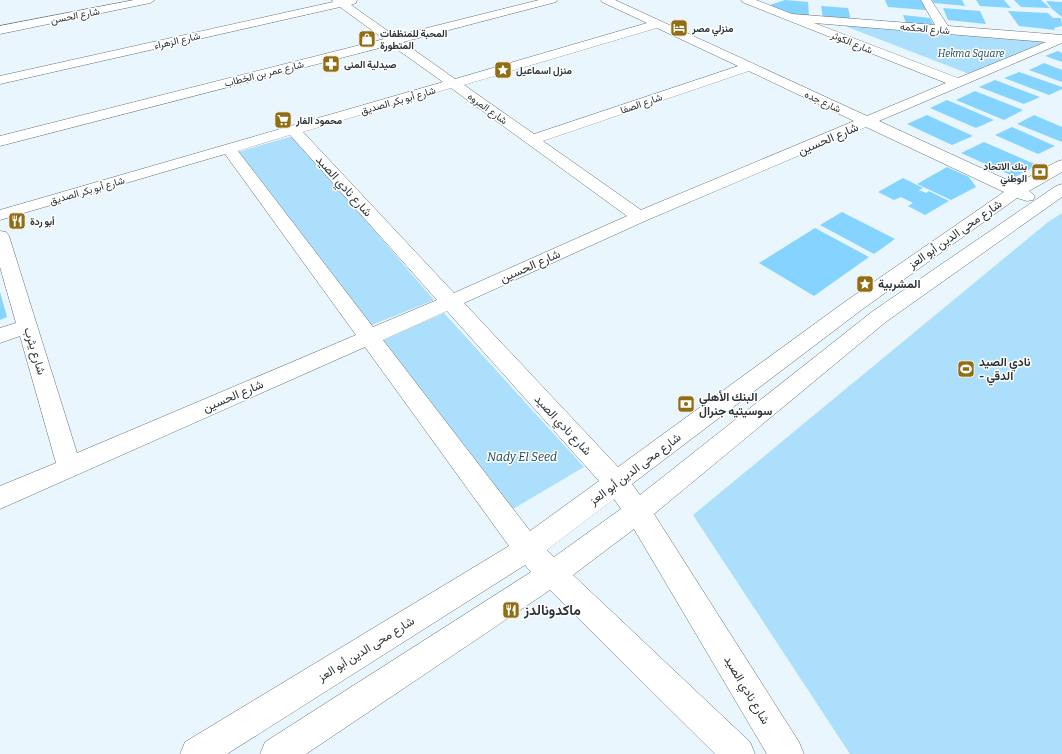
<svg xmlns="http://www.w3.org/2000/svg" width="1062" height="754" font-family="Bitter,Vazirmatn,serif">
<rect width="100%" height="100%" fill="#eaf6fd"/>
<path fill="#abdffc" d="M832 21 1059 36 972 75Z
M293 136 434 300 367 327 238 152Z
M1062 213V754H850L693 515 1048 222Z
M444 313 584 467 513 509 381 341Z"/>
<path fill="#85d4ff" d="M785 0 808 2 809 16 795 15 770 5Z
M885 0H922L926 10 888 7Z
M932 0H962L965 6 934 3Z
M976 0H1004L1011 8 980 6Z
M1014 0H1041L1050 8 1021 7Z
M1046 1 1062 2V17L1052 9Z
M821 6 848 8 851 20 823 18Z
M943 8 980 11 986 24 948 20Z
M1008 11 1048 13 1053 18H1061L1062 26 1054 28 1055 30 1019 26Z
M903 15 930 18 935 28 907 26Z
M1058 51 1062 53V62L1045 56Z
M1044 63 1062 70V82L1029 70Z
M1019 72 1062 87V89L1049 95 1004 78Z
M995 80 1040 97 1024 104 979 87Z
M975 91 1023 110 1004 120 956 100Z
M947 100 994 120 976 128 930 108Z
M927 115 973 136 952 145 907 124Z
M1034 115 1062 127V142L1017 124Z
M1012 127 1055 146 1038 154 995 135Z
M984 142 1037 165 1015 177 961 153Z
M947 167 969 177 976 187 951 200 917 184Z
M903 178 923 188 919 190 926 193 929 191 949 201 925 215 908 206 913 203 901 197 894 200 878 192Z
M842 212 895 239 874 254 820 225Z
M815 228 869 257 814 296 759 263Z
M0 292 7 317 0 320Z"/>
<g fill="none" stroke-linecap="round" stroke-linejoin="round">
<defs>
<path id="street" d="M134 0H155L150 3 0 34V26Z
M332 0H357L356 3 351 5 395 36 539 0H557L556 2 403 42 455 79 647 23 602 2 601 0H615L867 116 946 83 742 2 741 0H756L792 14 935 25 921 0H931L948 26 1062 35V43L879 121 1016 184 1056 162 1062 160V172L1029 191 1035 196 1033 200 1027 201 1017 198 860 311 632 484 640 495 873 311 1056 186 1062 184V197L887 321 654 514 799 742 804 754H767L634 529 573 575 750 742 755 754H715L550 590 306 754H260L265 742 531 572 525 565 227 754H180L185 742 509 546 365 347 0 509V486L56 463 20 336 0 343V328L16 323 0 267V231L6 232 9 236 77 453 356 335 225 154 0 220V210L443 82 391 45 0 146V136L384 39 340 7 0 84V76L333 2ZM814 23 1046 42 958 78ZM657 28 738 66 534 134 464 85ZM749 71 854 121 641 210 543 141ZM451 88 627 216 454 293 303 132ZM866 127 1004 192 846 301 618 467 464 303 645 221ZM290 135 437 300 373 327 238 151ZM447 311 599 481 530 531 383 340ZM614 499 621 509 554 557 547 550Z"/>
</defs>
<use href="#street" stroke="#627077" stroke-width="1"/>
<use href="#street" fill="#fff" fill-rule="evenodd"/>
</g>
<defs>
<symbol id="hotel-square" viewBox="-11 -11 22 22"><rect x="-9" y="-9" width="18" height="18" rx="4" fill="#916d14" stroke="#fff"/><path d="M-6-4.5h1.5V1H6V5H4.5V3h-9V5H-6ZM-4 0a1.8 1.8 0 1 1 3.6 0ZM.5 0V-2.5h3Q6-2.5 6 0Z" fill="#fff"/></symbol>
<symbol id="shop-square" viewBox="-11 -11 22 22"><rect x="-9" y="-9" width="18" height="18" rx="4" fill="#916d14" stroke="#fff"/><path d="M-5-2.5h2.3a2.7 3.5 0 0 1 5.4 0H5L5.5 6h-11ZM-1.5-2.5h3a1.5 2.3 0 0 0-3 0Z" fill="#fff"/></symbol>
<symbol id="pharmacy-square" viewBox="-11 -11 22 22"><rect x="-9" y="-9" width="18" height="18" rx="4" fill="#916d14" stroke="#fff"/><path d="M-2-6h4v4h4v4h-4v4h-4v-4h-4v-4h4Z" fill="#fff"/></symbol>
<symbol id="sight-square" viewBox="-11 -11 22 22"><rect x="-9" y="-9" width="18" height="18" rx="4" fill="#916d14" stroke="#fff"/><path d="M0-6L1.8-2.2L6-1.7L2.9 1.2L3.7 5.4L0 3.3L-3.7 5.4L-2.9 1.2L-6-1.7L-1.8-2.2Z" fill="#fff"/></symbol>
<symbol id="supermarket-square" viewBox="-11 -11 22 22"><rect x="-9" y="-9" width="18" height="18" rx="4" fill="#916d14" stroke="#fff"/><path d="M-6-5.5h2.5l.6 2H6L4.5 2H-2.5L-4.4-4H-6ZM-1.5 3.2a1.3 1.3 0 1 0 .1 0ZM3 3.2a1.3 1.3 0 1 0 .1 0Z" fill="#fff"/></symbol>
<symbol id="bank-square" viewBox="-11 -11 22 22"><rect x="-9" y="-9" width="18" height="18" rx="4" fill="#916d14" stroke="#fff"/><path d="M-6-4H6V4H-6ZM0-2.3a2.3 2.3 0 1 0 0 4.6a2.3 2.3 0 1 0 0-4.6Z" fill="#fff"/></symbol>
<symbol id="restaurant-square" viewBox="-11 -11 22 22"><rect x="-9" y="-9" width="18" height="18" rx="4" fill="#916d14" stroke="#fff"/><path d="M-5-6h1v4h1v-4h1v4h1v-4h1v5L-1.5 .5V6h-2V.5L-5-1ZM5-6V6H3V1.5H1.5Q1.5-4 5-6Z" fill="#fff"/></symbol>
<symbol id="stadium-square" viewBox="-11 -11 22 22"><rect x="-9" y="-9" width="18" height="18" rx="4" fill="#916d14" stroke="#fff"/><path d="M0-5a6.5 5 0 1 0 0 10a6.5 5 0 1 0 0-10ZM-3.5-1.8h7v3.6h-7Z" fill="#fff"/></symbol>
</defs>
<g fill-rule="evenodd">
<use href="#hotel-square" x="669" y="18" width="20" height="20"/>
<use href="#shop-square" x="357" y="29" width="20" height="20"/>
<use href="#pharmacy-square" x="321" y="54" width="20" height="20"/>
<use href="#sight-square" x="493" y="60" width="20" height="20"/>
<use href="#supermarket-square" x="273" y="110" width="20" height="20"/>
<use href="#bank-square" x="1030" y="162" width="20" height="20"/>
<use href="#restaurant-square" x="7" y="211" width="20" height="20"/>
<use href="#sight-square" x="855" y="274" width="20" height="20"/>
<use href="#stadium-square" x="956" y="359" width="20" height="20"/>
<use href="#bank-square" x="676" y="394" width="20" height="20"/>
<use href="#restaurant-square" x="501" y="600" width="20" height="20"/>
</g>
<g text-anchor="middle" stroke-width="3" stroke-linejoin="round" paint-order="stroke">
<g font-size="10" fill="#2c3235" stroke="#fff">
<text transform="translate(75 15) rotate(-11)" y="4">شارع الحسن</text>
<text transform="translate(925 28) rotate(5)" y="4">شارع الحكمه</text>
<text transform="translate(177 40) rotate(-13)" y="4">شارع الزهراء</text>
<text transform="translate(852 42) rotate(22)" y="4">شارع الكوثر</text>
<text transform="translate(264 73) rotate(-14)" y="4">شارع عمر بن الخطاب</text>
<text transform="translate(398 100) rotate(-16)" y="4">شارع أبو بكر الصديق</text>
<text transform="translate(823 101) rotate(25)" y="4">شارع جده</text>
<text transform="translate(641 103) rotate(-19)" y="4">شارع الصفا</text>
<text transform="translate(488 108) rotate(36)" y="4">شارع المروه</text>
<text transform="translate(87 190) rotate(-16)" y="4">شارع أبو بكر الصديق</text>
</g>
<g font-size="10" font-weight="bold" fill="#2c3235" stroke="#fff" text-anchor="start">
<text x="692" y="32">منزلي مصر</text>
<text x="380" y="37">المحبة للمنظفات<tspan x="380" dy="12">المتطورة</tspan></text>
<text x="344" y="68">صيدلية المنى</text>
<text x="516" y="74">منزل اسماعيل</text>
<text x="296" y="124">محمود الفار</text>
<text x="1027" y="170" text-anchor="end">بنك الاتحاد<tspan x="1027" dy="12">الوطني</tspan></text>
<text x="30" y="225">أبو ردة</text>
</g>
<g font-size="10" font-style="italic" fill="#144157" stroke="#fff">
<text x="971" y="57">Hekma Square</text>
</g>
<g font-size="12" fill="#2c3235" stroke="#fff">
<text transform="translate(828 139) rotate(-23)" y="4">شارع الحسين</text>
<text transform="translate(344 186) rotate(48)" y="4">شارع نادي الصيد</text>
<text transform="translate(955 234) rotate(-35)" y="4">شارع محى الدين أبو العز</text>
<text transform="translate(530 266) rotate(-24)" y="4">شارع الحسين</text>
<text transform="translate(35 351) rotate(73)" y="4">شارع يثرب</text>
<text transform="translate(233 396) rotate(-23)" y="4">شارع الحسين</text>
<text transform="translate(563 425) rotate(47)" y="4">شارع نادي الصيد</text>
<text transform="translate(635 469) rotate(-37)" y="4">شارع محى الدين أبو العز</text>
<text transform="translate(366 649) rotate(-32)" y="4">شارع محى الدين أبو العز</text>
<text transform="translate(747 690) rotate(59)" y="4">شارع نادي الصيد</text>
</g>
<g font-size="12" font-weight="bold" fill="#2c3235" stroke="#fff" text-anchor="start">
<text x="878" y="288">المشربية</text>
<text x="979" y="366">نادي الصيد<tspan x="979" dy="14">- الدقي</tspan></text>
<text x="699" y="401">البنك الأهلي<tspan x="699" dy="14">سوسيتيه جنرال</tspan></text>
</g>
<g font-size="12" font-style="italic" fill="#144157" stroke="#fff">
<text x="522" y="461">Nady El Seed</text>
</g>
<g font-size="14" font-weight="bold" fill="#2c3235" stroke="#fff" text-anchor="start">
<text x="524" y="615">ماكدونالدز</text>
</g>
</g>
</svg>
